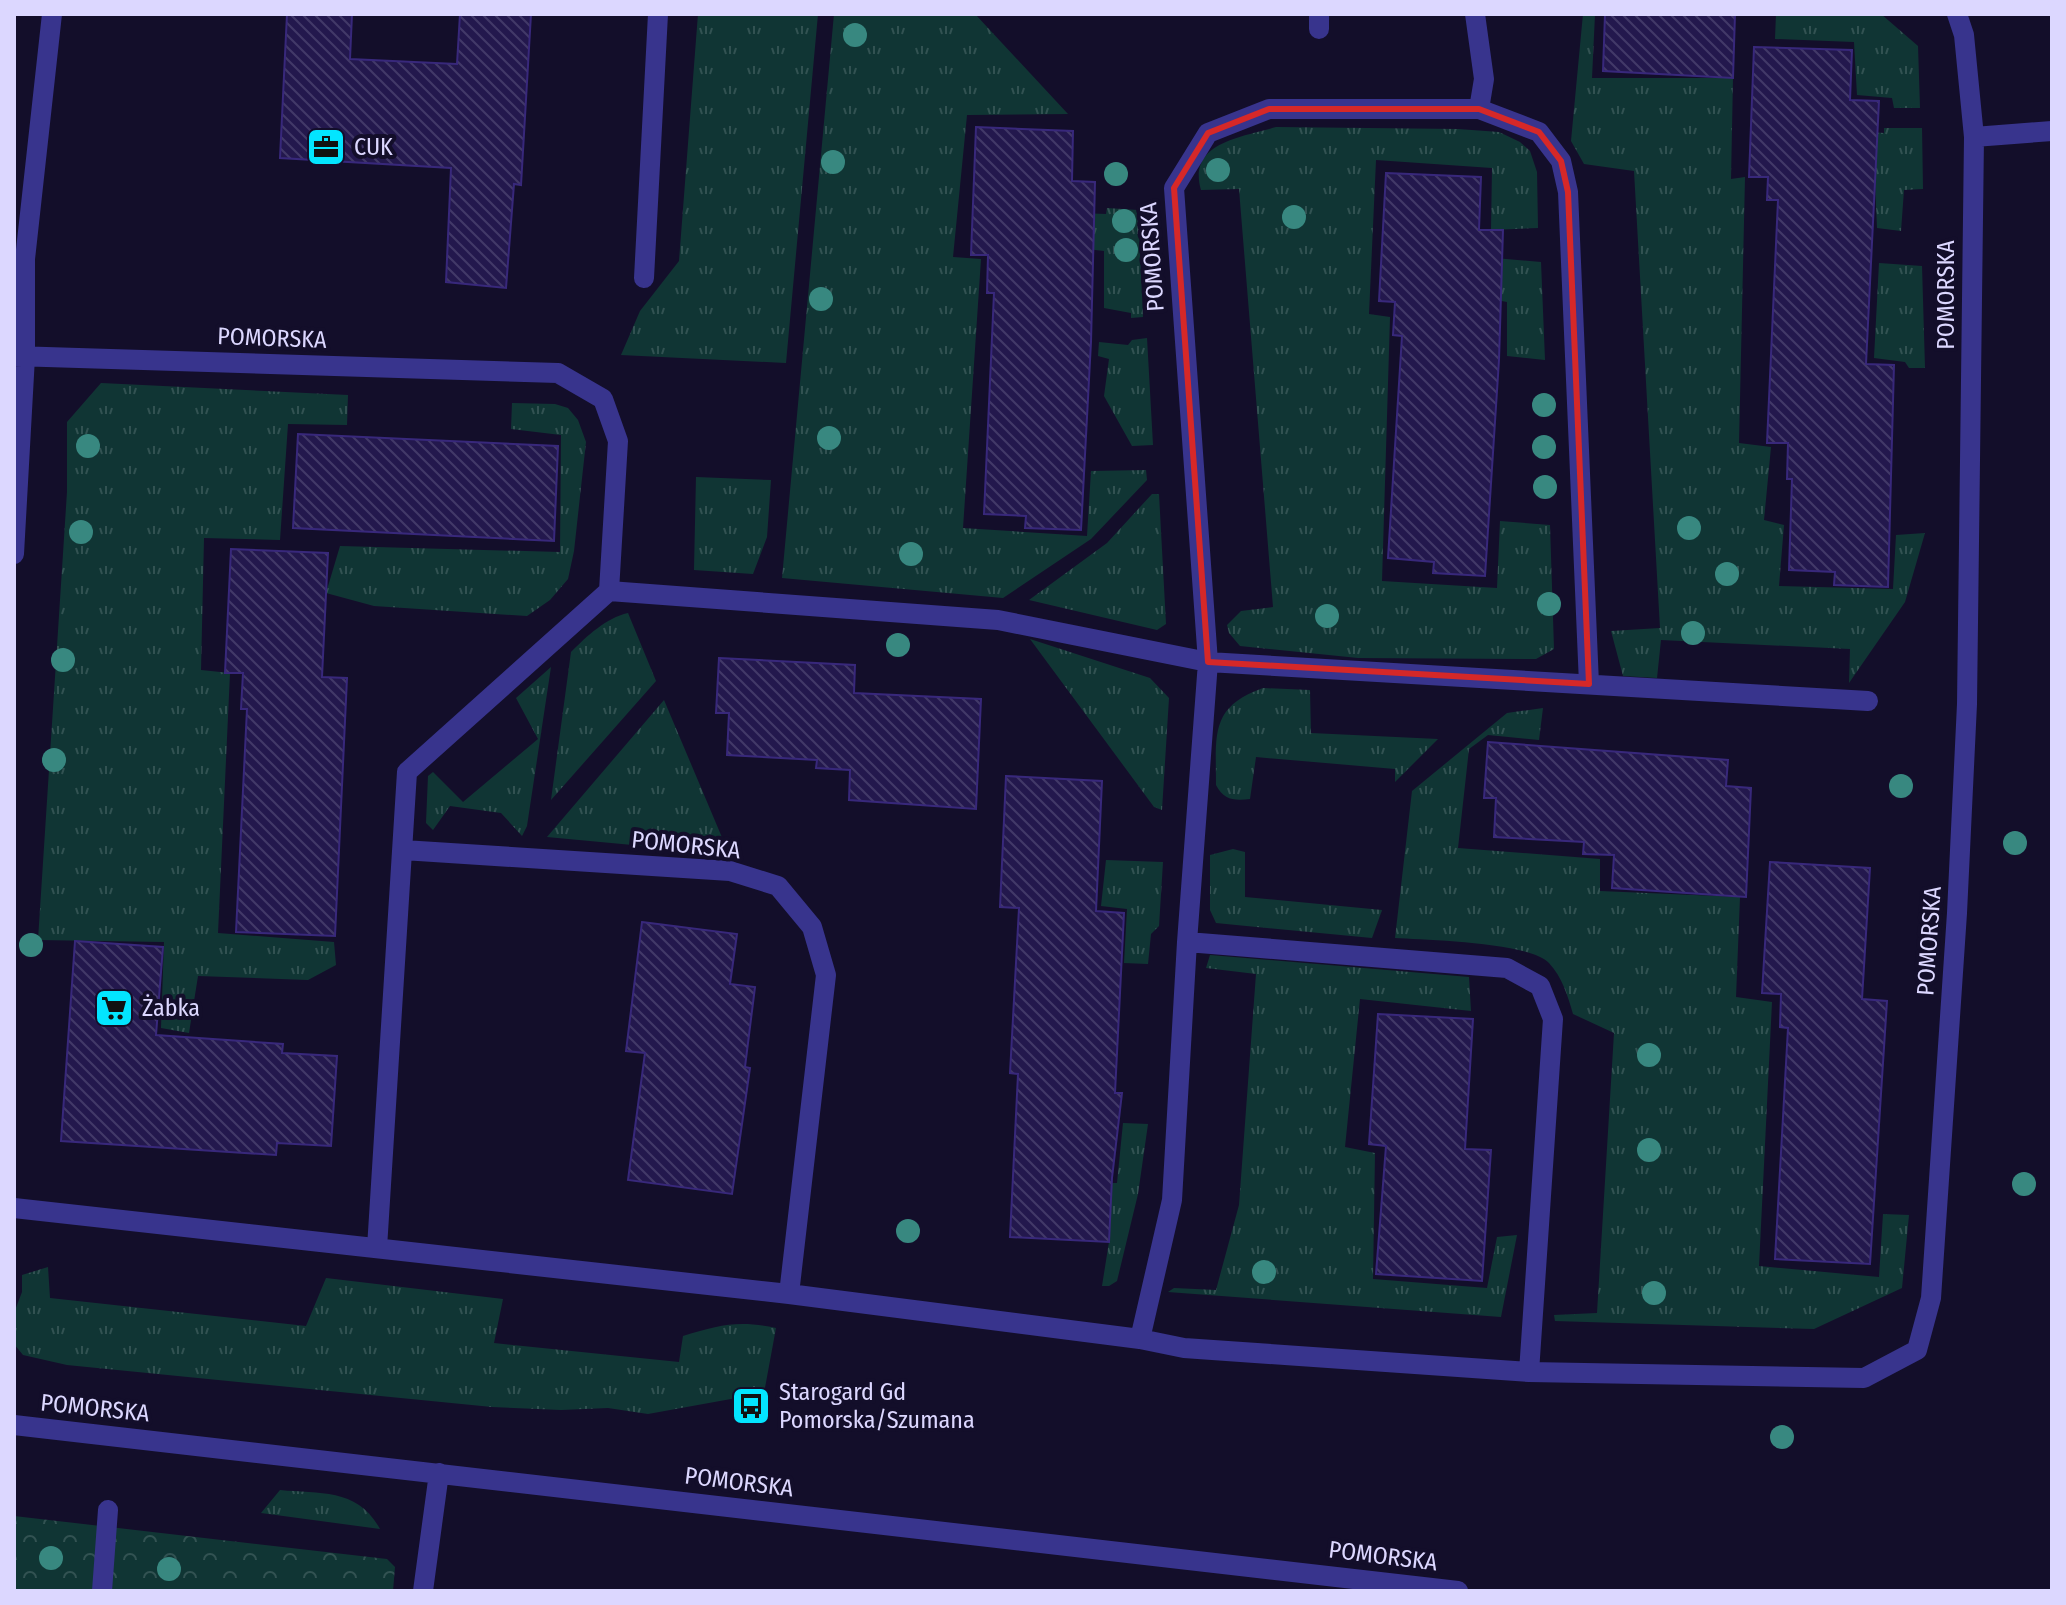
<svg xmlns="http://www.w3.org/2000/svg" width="2066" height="1605" font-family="'Fira Sans Condensed',sans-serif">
<defs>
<pattern id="grass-tufts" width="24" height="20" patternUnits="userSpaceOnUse" patternTransform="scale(2)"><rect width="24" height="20" fill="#103534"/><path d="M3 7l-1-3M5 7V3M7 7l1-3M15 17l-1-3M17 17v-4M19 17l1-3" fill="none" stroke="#325252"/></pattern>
<pattern id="forest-crowns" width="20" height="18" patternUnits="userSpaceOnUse" patternTransform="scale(2)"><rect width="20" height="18" fill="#103534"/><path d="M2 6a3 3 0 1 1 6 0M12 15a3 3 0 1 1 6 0" fill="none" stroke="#325252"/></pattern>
<pattern id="building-back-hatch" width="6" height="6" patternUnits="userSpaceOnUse" patternTransform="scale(2)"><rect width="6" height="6" fill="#23184d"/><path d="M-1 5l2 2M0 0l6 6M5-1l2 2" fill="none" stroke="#423968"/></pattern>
</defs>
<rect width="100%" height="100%" fill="#130e2a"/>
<path fill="url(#grass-tufts)" d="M698 14H818L786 363 621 355 640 311 679 261Z
M834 14H975L1068 114 967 115 953 257 981 259 963 528 1087 536 1091 471 1146 470 1147 480 1091 539 1003 598 782 578Z
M1583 14H1595L1592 78H1733L1731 179 1745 177 1739 443 1771 447 1764 520 1784 525 1779 586 1893 589 1896 535 1925 533 1905 602 1849 683 1850 649 1661 640 1657 678 1623 676 1611 631 1660 628 1634 171 1584 164 1571 141Z
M1776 14H1881L1918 46 1920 108H1894L1892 98 1857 95 1854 42 1775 39Z
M1276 127 1458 129 1499 132 1520 142 1530 151 1537 172 1538 228 1491 230 1492 168 1376 160 1369 314 1390 317 1382 581 1497 588 1500 521 1550 525 1554 649 1536 659 1358 658 1240 646 1229 633 1227 625 1241 611 1273 607 1239 189 1201 190C1187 142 1243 137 1276 127Z
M1884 128H1922L1923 189 1904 190 1901 231 1877 228 1875 182 1849 130 1884 133Z
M1107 208 1138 210 1143 317 1131 318V313L1104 308V251L1078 248V213L1106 214Z
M1483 257 1541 262 1545 360 1507 356V302L1481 297Z
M1879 263 1922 266 1925 368H1909L1905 362 1874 358Z
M1147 338 1153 445 1132 446 1104 396 1109 359 1098 356 1099 342 1128 345 1132 340Z
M101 383 348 395 347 425 288 424 280 540 204 538 201 670 230 673 218 933 334 942 336 965 308 980 198 976 189 1033 161 1028 164 942 38 940 67 492V422Z
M512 403 555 404 568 408 578 420 586 442 574 551 568 579 550 600 527 616 374 606 326 593 340 546 560 552 561 435 511 429Z
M696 477 771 480 767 537 753 574 694 570Z
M1152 494H1159L1166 624 1157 630 1029 600 1107 543Z
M628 613 656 681 551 800 571 652C587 636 606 618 628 613Z
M1030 639 1150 678 1169 698 1162 810 1154 807Z
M551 667 527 826 522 836 501 813 450 806 433 830 426 823 428 776 433 772 463 802 538 739 516 698Z
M1263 688 1310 690 1311 733 1438 739 1395 782V769L1256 757 1250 799C1234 801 1224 800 1216 785 1216 734 1210 707 1263 688Z
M664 700 729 854 547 837Z
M1543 708 1539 740 1488 735 1469 749 1458 848 1600 859V891L1740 897 1736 997 1772 1002 1759 1266 1879 1277 1883 1214 1909 1215 1902 1288 1814 1329 1555 1321 1554 1315 1597 1313 1614 1033 1573 1014C1568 996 1562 977 1549 963 1529 942 1427 940 1395 938L1412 791 1507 713Z
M1233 849 1245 852V897L1382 910 1372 938 1216 923 1210 910V855Z
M1106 860 1163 862 1159 926 1151 934 1148 964 1124 963 1127 909 1101 906Z
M1210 955 1469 977 1471 1011 1360 999 1345 1147 1375 1153 1373 1279 1487 1288 1497 1237 1517 1235 1501 1317 1168 1292 1174 1288 1216 1290 1239 1205 1256 974 1206 968Z
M1123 1123 1148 1124 1138 1194 1117 1281 1109 1286H1102L1109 1242 1111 1183H1117Z
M48 1267 50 1298 306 1326 326 1278 503 1299 494 1343 679 1362 683 1336C720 1325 738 1320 776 1328L764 1393 648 1414 608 1408 561 1410 492 1407 67 1365 23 1355 14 1344V1313L22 1292V1275Z
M280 1490C320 1494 358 1488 380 1529L261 1513Z"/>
<path fill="url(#forest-crowns)" d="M14 1516 387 1559 395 1567 393 1591H14Z"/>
<path fill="url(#building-back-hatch)" stroke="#38287b" stroke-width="2" d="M287 14H352L350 59 457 64 460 14H531L521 185 514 184 506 288 446 282 451 168 280 158Z
M1605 14H1735L1733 78 1603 71Z
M1754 47 1852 50 1850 100 1879 101 1866 364 1894 365 1888 587 1834 585 1835 572 1789 570 1792 479H1787L1788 443H1767L1778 200H1767L1768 177H1749Z
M976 127 1073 131 1072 181 1095 182 1091 342 1081 530 1025 528 1026 516 984 514 994 293H987L988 255H971Z
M1386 173 1481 177 1479 230H1503L1499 360 1485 576 1433 573 1434 562 1388 558 1402 336 1393 335 1395 302 1379 301Z
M298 434 558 446 554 541 293 528Z
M231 549 328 553 322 677 347 678 335 936 236 932 247 709H241L243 673H225Z
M719 658 855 665 854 693 981 699 976 809 849 800 850 770 816 768 817 760 727 755 729 713H716Z
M1488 742 1728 760 1726 786 1751 788 1746 897 1612 888 1614 855 1583 854 1584 842 1494 837 1496 798H1484Z
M1006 776 1102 781 1096 911 1124 913 1115 1093H1122L1112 1178 1109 1242 1010 1237 1018 1074 1010 1073 1019 908 1000 907Z
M1770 862 1870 868 1862 999 1887 1001 1870 1264 1775 1259 1788 1028 1780 1027 1781 994 1762 993Z
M642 922 737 934 730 984 755 987 745 1067 750 1068 732 1194 628 1180 645 1053 626 1051Z
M75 941 163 947 156 1035 283 1044 282 1053 337 1056 331 1146 277 1143 276 1155 61 1141Z
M1378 1014 1473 1019 1465 1149 1491 1150 1482 1281 1376 1274 1386 1146 1369 1144Z"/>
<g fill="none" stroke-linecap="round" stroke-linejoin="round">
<path stroke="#38348d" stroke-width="20" d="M1475 14 1484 79 1479 109
M1957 14 1964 35 1974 137
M1319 29V14
M644 278 658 14
M14 356 558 373 603 399 618 441 609 591 407 772 377 1248
M14 554 25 357V259L52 14
M609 591 998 620 1208 662 1174 188 1208 133 1269 109H1479L1539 132 1561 161 1568 192 1589 684
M403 850 730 871 778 886 812 927 826 975 789 1294
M1187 942 1507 968 1540 986 1553 1019 1529 1372
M14 1208 789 1294 1140 1339 1184 1348 1529 1372 1864 1378 1917 1350 1931 1298 1957 913 1967 704 1974 137 2052 131
M1140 1339 1172 1200 1187 942 1208 662 1868 701
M14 1425 1458 1591
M102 1591 108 1510
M423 1591 439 1473"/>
</g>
<g fill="#388880">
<circle cx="855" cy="35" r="12"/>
<circle cx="833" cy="162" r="12"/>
<circle cx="1218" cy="170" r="12"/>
<circle cx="1116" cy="174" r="12"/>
<circle cx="1294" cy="217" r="12"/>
<circle cx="1124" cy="221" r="12"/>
<circle cx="1126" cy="250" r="12"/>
<circle cx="821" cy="299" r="12"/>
<circle cx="1544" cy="405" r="12"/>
<circle cx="829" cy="438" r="12"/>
<circle cx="88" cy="446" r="12"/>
<circle cx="1544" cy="447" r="12"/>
<circle cx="1545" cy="487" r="12"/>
<circle cx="1689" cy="528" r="12"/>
<circle cx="81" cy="532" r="12"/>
<circle cx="911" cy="554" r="12"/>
<circle cx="1727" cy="574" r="12"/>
<circle cx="1549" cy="604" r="12"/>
<circle cx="1327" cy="616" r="12"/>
<circle cx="1693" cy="633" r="12"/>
<circle cx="898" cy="645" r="12"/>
<circle cx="63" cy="660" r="12"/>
<circle cx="54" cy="760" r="12"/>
<circle cx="1901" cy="786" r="12"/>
<circle cx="2015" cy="843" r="12"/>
<circle cx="31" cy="945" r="12"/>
<circle cx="1649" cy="1055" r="12"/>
<circle cx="1649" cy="1150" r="12"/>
<circle cx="2024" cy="1184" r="12"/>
<circle cx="908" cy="1231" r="12"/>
<circle cx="1264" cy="1272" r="12"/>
<circle cx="1654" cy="1293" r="12"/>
<circle cx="1782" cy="1437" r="12"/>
<circle cx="51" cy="1558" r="12"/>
<circle cx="169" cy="1569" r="12"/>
</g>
<path fill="none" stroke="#d62828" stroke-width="6" stroke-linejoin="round" d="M1269 109H1479L1539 132 1561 161 1568 192 1589 684 1208 662 1174 188 1208 133Z"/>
<defs>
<symbol id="office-square" viewBox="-11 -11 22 22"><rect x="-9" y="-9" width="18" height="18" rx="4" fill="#03e5ff" stroke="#130e2a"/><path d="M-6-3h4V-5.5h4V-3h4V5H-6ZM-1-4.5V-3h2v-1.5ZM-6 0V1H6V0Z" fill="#111"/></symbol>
<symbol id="supermarket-square" viewBox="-11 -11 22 22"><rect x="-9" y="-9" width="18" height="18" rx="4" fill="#03e5ff" stroke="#130e2a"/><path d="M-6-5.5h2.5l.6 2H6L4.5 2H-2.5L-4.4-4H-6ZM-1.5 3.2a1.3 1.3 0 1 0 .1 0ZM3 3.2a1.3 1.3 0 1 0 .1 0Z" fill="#111"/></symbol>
<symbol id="bus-square" viewBox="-11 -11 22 22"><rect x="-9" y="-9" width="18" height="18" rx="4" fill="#03e5ff" stroke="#130e2a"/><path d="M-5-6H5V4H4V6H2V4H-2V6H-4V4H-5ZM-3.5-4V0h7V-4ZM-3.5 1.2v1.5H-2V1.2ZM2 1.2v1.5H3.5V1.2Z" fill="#111"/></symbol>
</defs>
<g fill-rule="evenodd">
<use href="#office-square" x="304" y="125" width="44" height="44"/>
<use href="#supermarket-square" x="92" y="986" width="44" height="44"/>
<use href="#bus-square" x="729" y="1384" width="44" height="44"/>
</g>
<g text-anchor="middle" stroke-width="8" stroke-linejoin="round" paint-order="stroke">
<g font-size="24" fill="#dcd7ff" stroke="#130e2a" text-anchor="start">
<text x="354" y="155">CUK</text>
<text x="142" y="1016">Żabka</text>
<text x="779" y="1400">Starogard Gd<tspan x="779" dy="28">Pomorska/Szumana</tspan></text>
</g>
<g font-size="24" fill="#dcd7ff" stroke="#130e2a">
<text transform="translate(1152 257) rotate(-94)" y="8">POMORSKA</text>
<text transform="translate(1946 295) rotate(-90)" y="8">POMORSKA</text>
<text transform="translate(272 338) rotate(2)" y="8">POMORSKA</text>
<text transform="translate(686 845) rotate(6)" y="8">POMORSKA</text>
<text transform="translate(1929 941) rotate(-86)" y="8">POMORSKA</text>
<text transform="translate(95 1408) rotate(6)" y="8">POMORSKA</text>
<text transform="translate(739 1482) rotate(7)" y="8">POMORSKA</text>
<text transform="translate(1383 1556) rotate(7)" y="8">POMORSKA</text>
</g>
</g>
<rect width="2066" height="1605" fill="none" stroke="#dcd7ff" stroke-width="32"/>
</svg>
